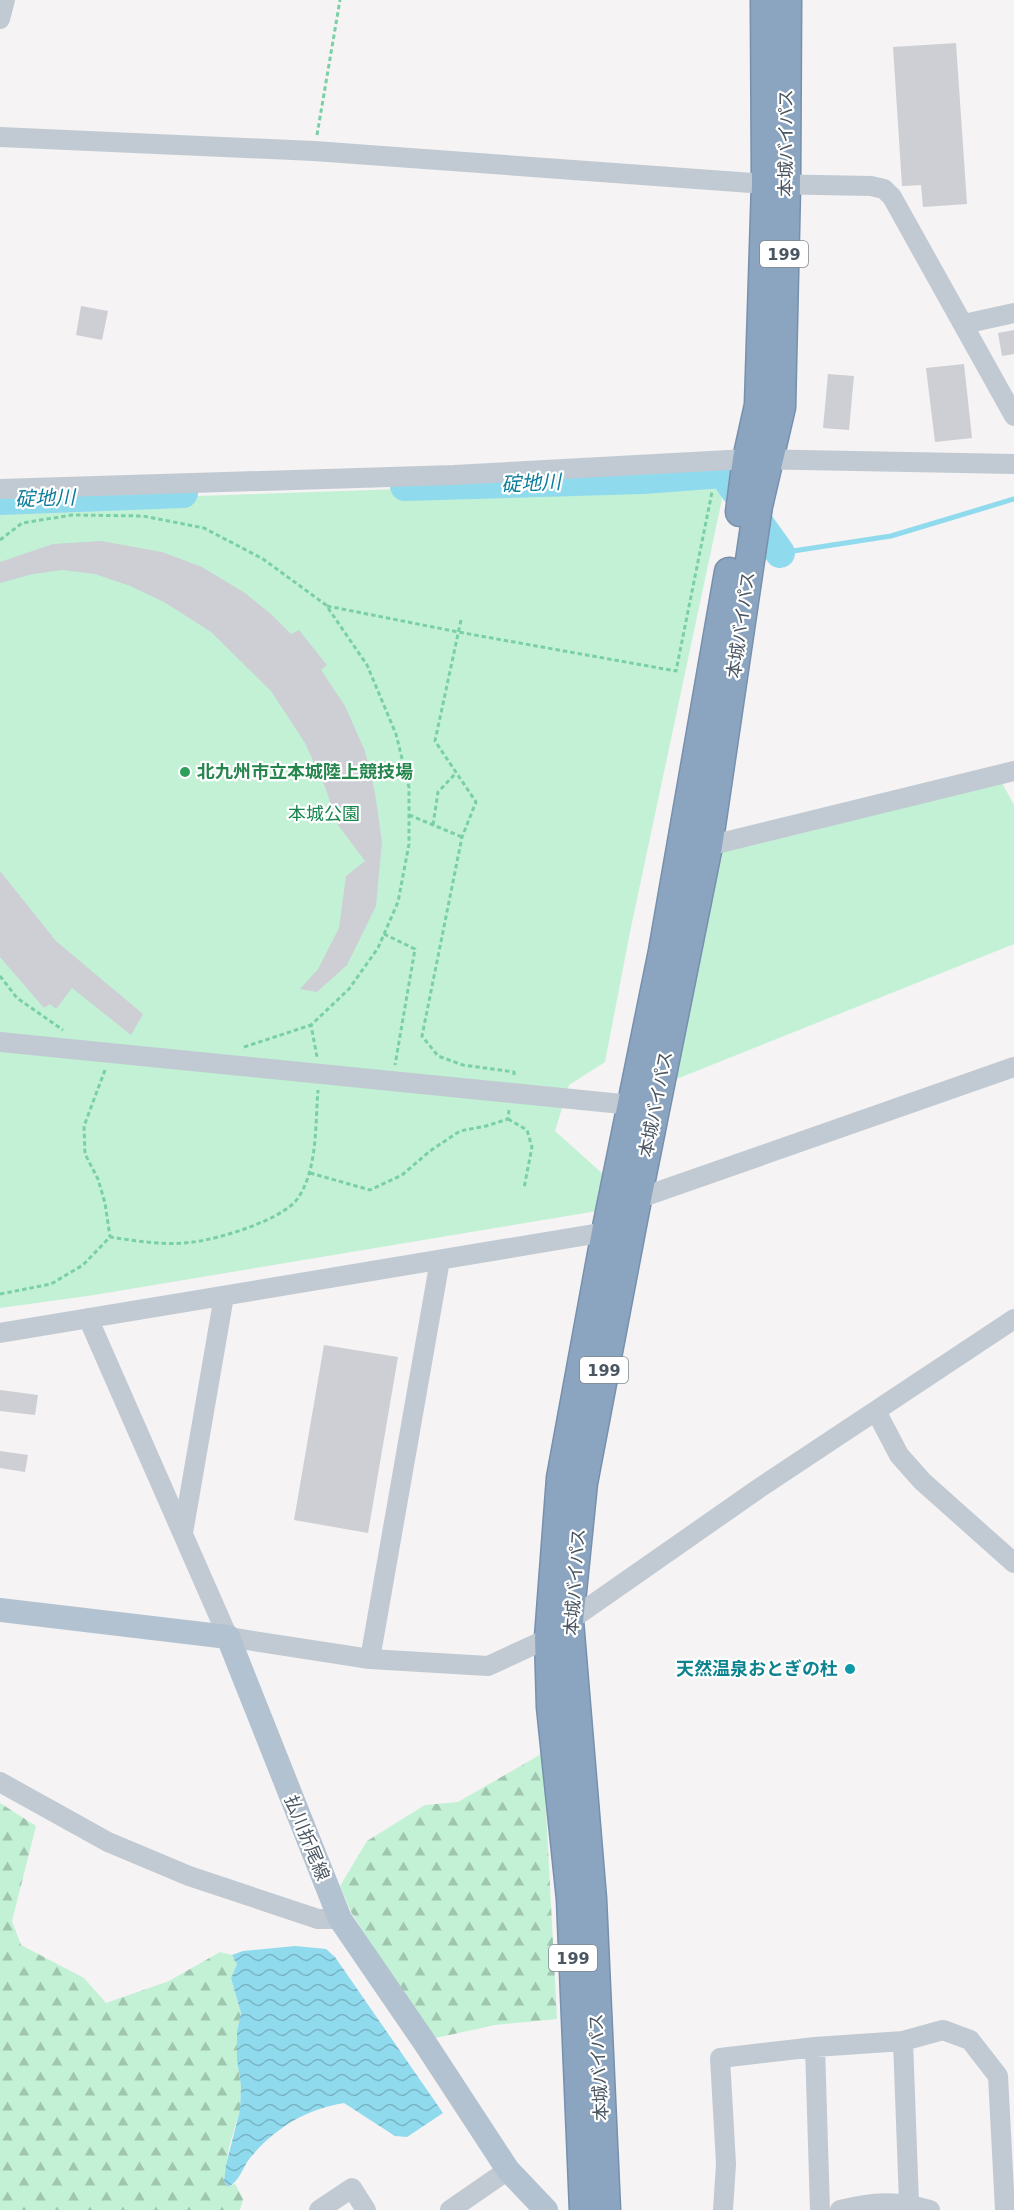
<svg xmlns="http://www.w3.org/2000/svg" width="1014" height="2210" font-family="'DejaVu Sans','Noto Sans JP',sans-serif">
<defs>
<pattern id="forest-firs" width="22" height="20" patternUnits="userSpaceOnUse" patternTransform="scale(1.5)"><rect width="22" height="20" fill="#c3f1d5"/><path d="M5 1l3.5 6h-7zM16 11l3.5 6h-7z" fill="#a0c6b0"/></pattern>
<pattern id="water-waves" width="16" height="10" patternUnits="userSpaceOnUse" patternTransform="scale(1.5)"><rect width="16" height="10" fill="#90daee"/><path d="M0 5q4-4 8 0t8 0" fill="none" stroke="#78b4c4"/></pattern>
</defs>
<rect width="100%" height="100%" fill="#f5f3f3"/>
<path fill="#c3f1d5" d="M715 478 725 485 630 932 605 1062 569 1085 555 1131 604 1175 597 1211 94 1295 0 1308V503Z
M994 768 1014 805V944L674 1080 722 846Z"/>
<path fill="url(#forest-firs)" d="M543 1753 557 2019 495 2025 431 2039 351 1912 340 1886 367 1841 425 1805 458 1802Z
M0 1803 36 1826 12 1921 21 1945 84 1978 106 2003 169 1981 220 1952 232 1955 237 1964 231 1978 241 2013 237 2031V2060L241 2086 240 2110 229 2147 224 2181 228 2187 235 2184 243 2199 240 2210H0Z"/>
<path fill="url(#water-waves)" d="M295 1946 326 1949 335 1957 443 2113 407 2137 395 2136 344 2103C306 2109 275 2128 250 2158 242 2168 240 2181 228 2187L224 2181 226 2165 240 2110 241 2086 237 2060V2031L241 2013 231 1978 237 1964 232 1955 243 1951Z"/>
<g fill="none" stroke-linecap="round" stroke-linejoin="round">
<path stroke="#90daee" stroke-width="5" d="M780 553 891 536 1014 499"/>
<path stroke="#90daee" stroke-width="30" d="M405 486 643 479 723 473 780 553
M0 500 183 493"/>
</g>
<path fill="#cdcfd5" d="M956 43 967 204 923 207 921 185 902 186 893 47Z
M81 306 108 311 102 340 76 335Z
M1014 330V354L1002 356 998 333Z
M964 364 972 438 935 442 926 368Z
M828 374 854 376 849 430 823 428Z
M101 541 162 552 202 567 245 593 271 614 291 634 299 630 327 665 321 670 345 706 365 751 375 793 382 842 376 906 347 965 317 992 300 989 318 969 339 928 346 876 365 861 338 825 325 787 305 743 271 691 211 632 164 602 130 586 95 574 62 570 33 574 0 583V562L53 544Z
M0 871 56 941 143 1014 131 1035 72 988 56 1009 50 1004 44 1008 0 957Z
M324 1345 398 1357 368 1533 294 1520Z
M0 1390 38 1395 35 1415 0 1411Z
M0 1451 28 1455 25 1472 0 1468Z"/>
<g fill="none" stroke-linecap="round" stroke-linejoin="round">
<defs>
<path id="highway" d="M740 512 747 459 759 405 766 184 765 0
M584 2210 571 1899 551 1707 549 1638 561 1478 606 1232 663 951 729 572
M606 2210 592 1899 569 1621 583 1483 637 1199 708 846 758 506 781 407 786 185 787 0"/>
</defs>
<use href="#highway" stroke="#7690ad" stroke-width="31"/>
<path stroke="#7ad0a6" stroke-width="3" stroke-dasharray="4.5 3" stroke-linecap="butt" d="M317 135 340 0
M0 540 22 523 72 515 143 516 204 528 263 559 326 605 367 665 396 734 409 787V844L398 902 378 948 349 989 311 1025 317 1057
M327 606 458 632 676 671 712 492
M461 620 435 741 476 802 462 837 422 1036 438 1056 463 1065 514 1072V1077
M409 815 462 837
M433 825 438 792 456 773
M384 934 415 949 395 1065
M0 976 17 998 63 1030
M244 1047 311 1025
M105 1070 84 1126 85 1154 98 1179 105 1203 110 1237
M508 1119 527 1130 532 1147 524 1188
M310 1173 370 1190 402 1175 430 1151 460 1131 486 1126 508 1119 509 1110
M0 1294 51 1284 83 1265 110 1237C137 1241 166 1246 193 1242 219 1239 283 1220 298 1198 318 1168 315 1125 318 1090"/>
<path stroke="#c1cad2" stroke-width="20" d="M0 19 5 0
M0 137 314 151 766 184 871 186 884 189 892 197 1014 416
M964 324 1014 313
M0 489 454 475 747 459 1014 464
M708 846 1014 771
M0 1042 632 1105
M637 1199 1014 1067
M88 1318 228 1637 370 1659 488 1666 549 1638 569 1621 758 1489 1014 1319
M0 1333 606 1232
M876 1411 899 1455 922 1481 1014 1563
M183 1533 224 1296
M370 1659 440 1260
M0 1782 108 1842 189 1876 318 1919H340
M903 2041 909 2203
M815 2047 820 2210
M319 2210 352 2188 366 2210
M450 2210 508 2170
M723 2210 726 2164 720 2058 815 2047 903 2041 943 2030 970 2040 998 2076 1005 2210
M840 2210C872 2202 897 2200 930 2210"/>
<path stroke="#b3c2d1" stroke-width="24" d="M0 1610 228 1637 340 1919 425 2043 508 2170 546 2210"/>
<use href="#highway" stroke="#8ba5c1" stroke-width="28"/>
</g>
<circle fill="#2e9e5b" stroke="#fff" stroke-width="2" cx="185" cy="772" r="6"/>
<circle fill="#0f9aa8" stroke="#fff" stroke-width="2" cx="850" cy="1669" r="6"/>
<g text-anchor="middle" stroke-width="4.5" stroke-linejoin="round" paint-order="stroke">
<g fill="#fff" stroke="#808990" stroke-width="1.5">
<rect x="760" y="241" width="48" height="26" rx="4.5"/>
<rect x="580" y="1357" width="48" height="26" rx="4.5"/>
<rect x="549" y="1945" width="48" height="26" rx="4.5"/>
</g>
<g font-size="16" font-weight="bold" fill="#4a5661">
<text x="784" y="260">199</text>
<text x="604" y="1376">199</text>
<text x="573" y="1964">199</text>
</g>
<g font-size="18" fill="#4a5661" stroke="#fff">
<text transform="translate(786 143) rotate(-90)" y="6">本城バイパス</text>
<text transform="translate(741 625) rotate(-82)" y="6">本城バイパス</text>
<text transform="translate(656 1104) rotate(-79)" y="6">本城バイパス</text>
<text transform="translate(575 1582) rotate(-86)" y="6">本城バイパス</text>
<text transform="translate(307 1838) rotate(68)" y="6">払川折尾線</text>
<text transform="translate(599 2067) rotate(-93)" y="6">本城バイパス</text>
</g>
<g font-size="18" font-weight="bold" fill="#27864d" stroke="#fff" text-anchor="start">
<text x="197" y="778">北九州市立本城陸上競技場</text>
</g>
<g font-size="18" fill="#17864f" stroke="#fff">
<text x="324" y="820">本城公園</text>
</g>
<g font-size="18" font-weight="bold" fill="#0d838f" stroke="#fff" text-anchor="end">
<text x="838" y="1675">天然温泉おとぎの杜</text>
</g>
<g font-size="20" font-style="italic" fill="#0c7c9b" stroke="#fff">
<text transform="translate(531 483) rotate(-3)" y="7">碇地川</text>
<text transform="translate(45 498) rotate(-2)" y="7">碇地川</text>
</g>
</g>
</svg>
